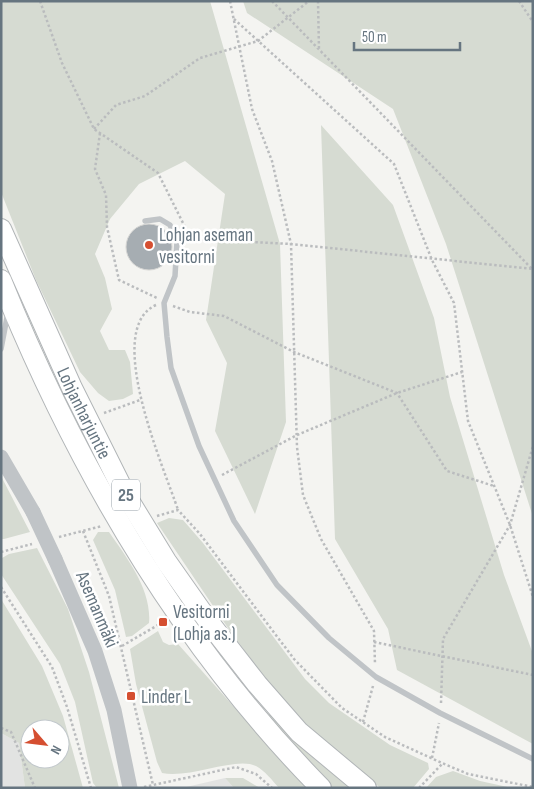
<svg xmlns="http://www.w3.org/2000/svg" width="534" height="789" font-family="'Sofia Sans Condensed',sans-serif">
<rect width="100%" height="100%" fill="#f4f4f1"/>
<path fill="#e2e3e2" d="M1 733 19 743 25 788H1Z
M225 778 234 788H182Z"/>
<path fill="#d6dbd2" fill-rule="evenodd" d="M1 1H210L280 244 286 422 255 514 215 431 227 363 206 320 225 194 185 161 139 184 110 219 95 254 105 278 112 309 100 331 109 350H125L130 362 133 394 123 399 109 401 98 393 80 372 36 280 1 192Z
M243 1H533V517L446 244 393 109 247 13Z
M321 125 393 205 434 318 450 397 504 575 533 654V744L397 670 388 629 335 539Z
M1 476 30 532 4 539H1Z
M169 518 183 520 203 543 305 679 329 703 390 745 428 763 429 769 413 788H381L357 772 310 733 280 698 230 631 157 523Z
M98 532H109C127 558 152 590 149 623L132 636 126 637 115 590 93 540Z
M37 548 68 609 89 672 119 788H97L93 783 75 702 60 664 1 574 2 558 9 554Z
M1 599 42 666 63 716 83 788H25L19 743 1 733ZM30 729H60V759H30Z
M158 631 163 642 169 645 178 644 306 788H279C272 780 265 771 256 766 236 756 190 779 162 773L157 762 136 684 130 649Z
M270 713 306 751 349 788H332L268 717Z
M453 771 480 781 512 788H426L436 777Z
M225 778H243L260 788H234Z"/>
<path fill="#a6adb2" stroke="#d6d6d4" d="M126 247a23 23 0 1 1 46 0a23 23 0 1 1-46 0Z"/>
<g fill="none" stroke-linecap="round" stroke-linejoin="round">
<defs>
<g id="trunk">
<path id="s1" d="M1 229 72 388 125 494 166 561 211 625 257 684 299 732 366 788"/>
<path d="M1 280C76 466 180 645 321 788"/>
</g>
</defs>
<use href="#trunk" stroke="#b1b5b7" stroke-width="22"/>
<path stroke="#babcbe" stroke-width="2.5" stroke-dasharray="2.5 2.5" stroke-linecap="butt" d="M40 1 62 63 94 129 158 173 191 239 291 244 533 269
M230 1 252 109 272 161 291 244 297 447 303 495 321 539 374 631 375 664
M272 1 532 269
M318 1 319 50
M519 1 533 22
M234 19 394 164 432 260 454 303 468 421 510 525 533 597
M94 129 116 105 145 96 200 58 258 41 309 1
M100 133 95 169 106 195 107 227 119 280 157 298
M156 305C102 329 165 470 178 510
M173 306 190 312 224 316 294 352 397 393 447 471 494 486
M104 413 140 400
M222 475 297 435 397 393 462 372
M157 516 178 510 200 534 294 659 342 708 385 737 442 763 468 774 533 787
M83 531 109 596 153 785
M59 537 102 526
M1 552 32 544
M1 587 52 667 67 707 91 788
M374 642 533 675
M122 646 163 622
M441 703 443 639 510 525 533 446
M363 722 373 686
M1 728 11 732 35 788
M432 758 439 723
M144 787 236 767 256 774 272 788
M419 788 442 764"/>
<path stroke="#c0c4c7" stroke-width="5.5" d="M145 221 160 219 170 225 177 241 175 276 164 303 167 337 171 368 199 446 234 521 277 585 329 638 376 677 440 713 533 759
M1 349 8 312"/>
<path stroke="#c0c4c7" stroke-width="15" d="M1 457 33 512
M55 559 95 651 114 710 130 788"/>
<use href="#trunk" stroke="#fff" stroke-width="20"/>
<path stroke="#c0c4c7" stroke-width="15" d="M33 512 55 559"/>
</g>
<g fill="#d54f31" stroke="#fff" stroke-width="2">
<circle cx="149" cy="245" r="5"/>
<rect x="158" y="617" width="10" height="10" rx="2.5"/>
<rect x="126" y="691" width="10" height="10" rx="2.5"/>
</g>
<g text-anchor="middle" stroke-width="5" stroke-linejoin="round" paint-order="stroke">
<rect fill="#fff" stroke="#949ea6" stroke-width="1" x="112" y="479.5" width="28" height="31" rx="4"/>
<g font-size="18" font-weight="bold" fill="#667580">
<text x="126" y="501">25</text>
</g>
<g font-size="19" fill="#667580" stroke="#fff" text-anchor="start">
<text x="159" y="241">Lohjan aseman<tspan x="159" dy="22">vesitorni</tspan></text>
<text x="173" y="618">Vesitorni<tspan x="173" dy="22">(Lohja as.)</tspan></text>
<text x="141" y="703">Linder L</text>
</g>
<g font-size="19" fill="#667580" stroke="#fff">
<text dy="7" stroke="none"><textPath href="#s1" startOffset="202">Lohjanharjuntie</textPath></text>
<text transform="translate(98 609) rotate(67)" y="7">Asemanmäki</text>
</g>
</g>
<rect width="534" height="789" fill="none" stroke="#667580" stroke-width="5"/>
<g transform="translate(45 744) rotate(118)"><circle r="24" fill="#ffffff" stroke="#c2c8cc"/>
<path d="M0-4L9 19L0 12L-9 19Z" fill="#d54f31"/>
<text y="-8" font-size="14" font-weight="bold" text-anchor="middle" fill="#667580">N</text>
</g>
<path d="M354 42v8h106v-8" fill="none" stroke="#667580" stroke-width="2.5"/>
<text x="362" y="42" font-size="15" fill="#667580" stroke="#ffffff" stroke-width="4" paint-order="stroke">50 m</text>
</svg>
